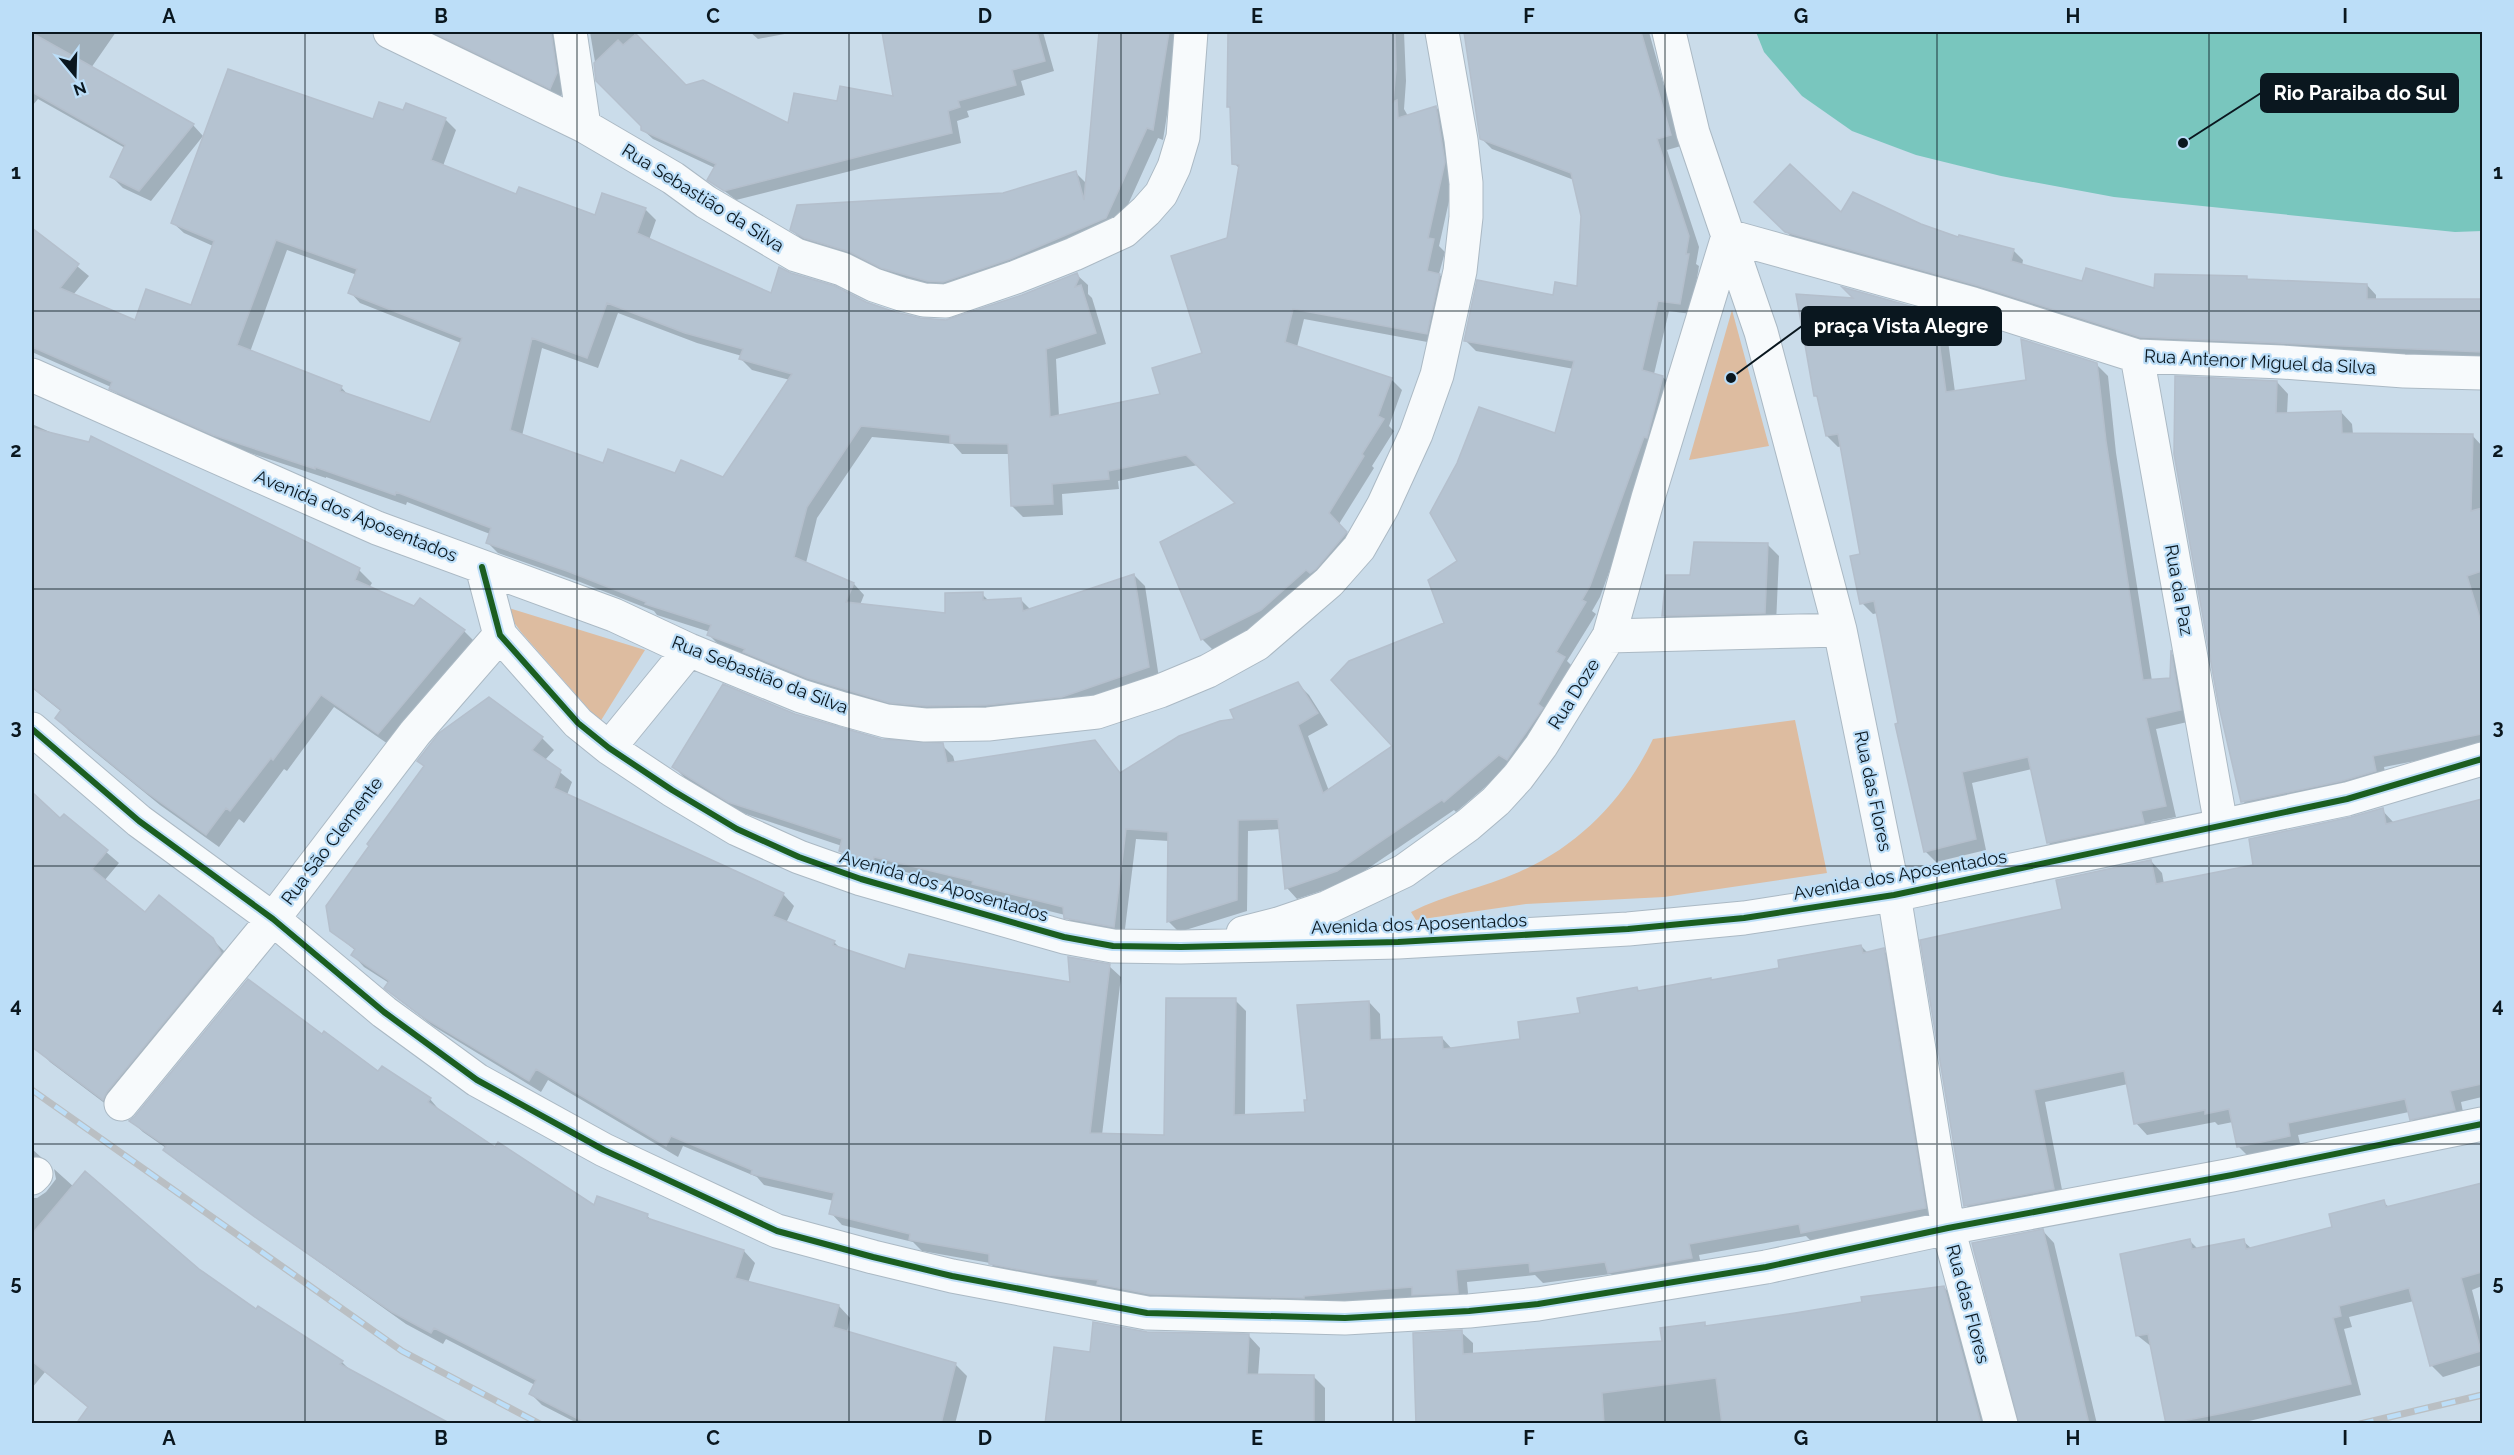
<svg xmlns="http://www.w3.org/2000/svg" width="2514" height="1455" font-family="Raleway,sans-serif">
<rect width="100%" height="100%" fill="#cadcea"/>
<path fill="#ddbca0" d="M1732 310 1769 446 1689 460Z
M502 606 645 650 600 722 521 632Z
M1795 720 1827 873 1664 897 1526 904 1416 920 1411 912C1446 894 1483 888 1519 872 1579 846 1625 798 1653 739Z"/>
<path fill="#79c6be" d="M1756 32H2482V231L2455 232 2114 197 2001 176 1916 155 1852 131 1802 96 1764 52Z"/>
<path fill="#0003" fill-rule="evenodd" d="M32 32H116L91 68 193 125 203 136 151 201 123 188 112 177 125 148 38 99 32 106Z
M424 32H565L567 84 560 98Z
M590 32H632L686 87 790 125 838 103 895 98 884 32H1043L1054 71 1021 81 1025 95 967 111 969 117 957 121 961 143 736 200 709 179 715 168 653 139 642 129V125L598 80Z
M750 32H795L758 39Z
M1098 32H1175L1177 52 1163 140 1158 138 1117 229 954 292 893 278 802 240 791 229 1003 194 1076 173 1087 184 1099 47Z
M1229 32H1404L1406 81 1404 109 1408 116 1436 107 1446 118 1455 174 1439 246 1445 252 1439 274 1450 286 1438 344 1304 319 1297 347 1391 379 1402 390 1389 426 1394 431 1372 466 1374 468 1339 524 1356 544 1272 620 1213 650 1202 639 1237 503 1198 465 1118 481 1119 489 1062 494 1063 515 1023 517 1012 506 1010 454H962L953 444 872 437 817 518 806 563 854 584 864 595 860 605 947 615 982 594 989 601 1020 599 1030 609 1134 575 1145 586 1159 678 1074 707 938 717 820 689 720 646 709 635 710 632 657 615 654 611 580 582 498 553 487 542 490 534 407 502 406 505 326 477V478L226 445 122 399 111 387 32 352V229L89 276 73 295 136 322 192 307 213 246 184 233 173 223 374 121 404 112 445 119 456 130 443 166 517 195 595 217 645 209 656 220 649 240 772 295 865 303 919 320 946 321 1023 296 1077 275 1088 285V294L1092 298 1106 344 1056 359 1059 417 1161 396 1204 354 1229 239 1240 169 1234 163 1232 110 1228 106ZM287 250 357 275 350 292 360 303 461 343 431 423 349 396 341 387 250 352ZM618 313 697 343 742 356 741 359 752 370 790 380 724 479 676 475 604 465 522 436 542 348 598 368Z
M1466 32H1649L1681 146 1667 150 1699 247 1696 264 1699 266 1691 314 1669 311 1654 374 1663 377 1673 388 1655 447 1600 597 1592 611 1596 614 1567 661 1575 669 1511 765 1456 812 1454 810 1348 882 1297 899 1287 888 1281 829 1248 831 1247 911 1179 932 1168 921 1169 841 1136 839 1124 937 1077 928 1065 915 985 895 980 890 885 867 883 873 852 862 841 851 842 846 740 812 685 778 674 767 795 715 881 741 942 745 953 756 955 763 1095 742 1121 774 1236 720 1298 684 1309 695 1328 725 1308 736 1329 791 1394 746 1446 623 1459 561 1556 435 1574 369 1476 351 1465 340 1554 296 1578 288 1583 216 1574 180 1492 149 1481 138Z
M1756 202 1920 226 1959 239 2013 250 2023 260 2022 266 2083 283 2156 290 2246 278 2249 280 2367 285 2376 295V301H2475L2482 309V361L2151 347 1797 242Z
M1935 314 1946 326 1955 392 2028 381 2096 364 2108 376 2116 453 2152 681 2172 679V654L2181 663 2192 721 2156 729 2176 817 2151 822 2154 834 2060 854 2049 843 2032 769 1972 783 1986 850 1936 862 1925 851 1878 613 1873 614 1862 603V555L1842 446 1838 447 1827 436 1819 399 1816 396Z
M2277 382 2288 394 2287 414 2341 412 2352 424 2353 434 2472 435 2482 446V748L2384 767 2387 782 2254 813 2243 801Z
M32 424 359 570 372 583 369 588 415 607 420 600 464 631 477 644 391 746 334 707 287 771 284 769 244 823 239 819 219 847 160 805 69 731 57 718 62 712 32 688Z
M1767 544 1779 556 1776 624 1675 627 1664 615Z
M489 699 542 738 554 750 545 760 572 782 567 795 783 894 794 906 786 923 834 942 841 949 906 971 1072 984 1109 966 1121 977 1102 1135 1166 1136 1235 1000 1246 1011 1245 1116 1306 1113 1308 1101 1369 1002 1380 1014 1381 1041 1442 1038 1452 1049 1522 1041 1637 989 1640 992 1781 969 1861 946 1868 953 1883 950 1895 962 1937 1219 1814 1244 1806 1236 1699 1255 1702 1269 1621 1284 1611 1274 1543 1283 1535 1275 1467 1282 1469 1304 1315 1307 1162 1305 1002 1275 990 1263 922 1251 913 1242 842 1225 831 1213 834 1201 764 1185 757 1177 683 1146 678 1157 548 1080 541 1092 433 1026 398 999 386 988 389 983 364 967 353 955 356 951 331 930 425 767 419 761Z
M32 794 60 820 64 816 119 863 104 881 145 914 212 939 224 951 232 966 115 1111 50 1062 32 1043Z
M2482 801V1097L2461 1102 2465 1122 2423 1130 2411 1119 2409 1112 2298 1135 2301 1147 2250 1158 2238 1146 2233 1122 2218 1125 2215 1122 2147 1135 2136 1123 2128 1084 2045 1102 2064 1200 1977 1217 1966 1205 2064 910 2151 861 2162 873 2164 884 2255 866 2351 819 2382 810 2394 823Z
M322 1036 378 1073 382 1068 430 1099 441 1112 495 1149 594 1208 647 1216 653 1221 744 1251 755 1263 748 1283 839 1306 850 1318 847 1333 955 1364 967 1376 955 1424H579L542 1405 531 1394 535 1385 446 1339 443 1344 406 1324 177 1161 166 1148 143 1132 131 1121Z
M32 1149 42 1158 52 1168 43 1167 32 1176Z
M54 1169 74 1187 257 1311 342 1362 353 1373 89 1408 45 1372 32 1388V1198H37L46 1192 56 1179Z
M2482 1183V1286L2472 1290 2482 1329V1365L2443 1377 2431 1365 2414 1301 2349 1317 2352 1327 2344 1329 2361 1395 2236 1424H2167L2152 1347 2138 1336 2122 1255 2189 1240 2198 1249 2243 1241 2252 1249 2334 1228 2383 1202 2389 1207Z
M2043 1231 2054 1243 2097 1424H2045Z
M1944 1287 1955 1299 1989 1424H1817Z
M1705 1324 1760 1424H1418L1461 1332 1473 1343V1355L1663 1343Z
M1146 1333 1249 1336 1260 1348 1258 1376 1314 1377 1325 1388V1424H1046L1091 1353Z"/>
<path fill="#b5c3d1" stroke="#b4bfcc" stroke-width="1.5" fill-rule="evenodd" d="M432 32H551L557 73 550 89Z
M882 32H1037L1045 61 1012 70 1016 85 958 101 960 107 948 111 952 133 724 191 707 180 716 164 641 130V126L596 81 594 63 618 40 623 45 636 34 686 85 703 80 788 123 794 93 837 101 840 86 893 96Z
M1099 32H1169L1153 130 1147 128 1106 218 1010 259 943 282 927 281 881 268 850 252 804 238 790 230 797 205 1003 193 1076 171 1084 200Z
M1228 32H1395L1396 69 1393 102 1397 100 1398 118 1436 106 1442 143 1445 162 1428 238 1434 239 1427 271 1440 274 1427 334 1293 309 1285 342 1392 378 1378 416 1384 419 1362 454 1364 456 1329 513 1347 532 1316 569 1310 573 1306 570 1261 610 1201 640 1160 542 1235 503 1186 455 1108 471 1109 479 1052 484 1053 504 1011 506 1008 444 950 443V435L861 426 807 507 794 557 854 583 846 602 945 613V593L983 592V600L1021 598 1023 611 1134 574 1149 667 1062 697 987 705 926 706 890 703 807 678 743 652 745 649 707 635 711 625 645 604 646 602 567 571 486 543 491 528 396 492 395 495 315 467V469L213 435 109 389 112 382 32 347V228L79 264 60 288 135 320 146 289 191 305 214 241 171 223 228 69 373 119 379 102 403 110 406 103 446 118 431 160 516 194 519 187 595 215 602 193 646 208 637 233 771 293 779 267 791 273 835 286 866 302 895 312 920 318 946 320 1022 295 1077 273 1079 278 1075 287 1081 285 1096 333 1046 349 1050 417 1160 394 1152 368 1202 353 1171 256 1227 238 1239 165 1232 164 1230 107H1227ZM276 240 357 269 348 293 462 338 430 422 340 391 342 386 237 345ZM607 303 685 333 743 349 739 359 792 374 723 477 681 460 675 473 608 449 603 463 510 430 532 338 587 358Z
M1464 32H1641L1671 135 1657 139 1689 236 1686 254H1689L1680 304 1658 301 1642 370 1663 376 1647 438 1644 437 1590 586 1582 600 1586 602 1556 652 1565 657 1538 704 1543 708 1507 760 1499 755 1444 802 1442 800 1337 871 1285 889 1278 819 1238 820 1237 900 1167 922 1168 832 1126 829 1114 927 1064 918 1063 907 972 884 973 881 874 857 873 863 839 851 842 839 728 802 672 767 723 684 795 714 881 739 943 743 947 763 1095 740 1120 773 1179 736 1220 721 1234 719 1230 710 1298 682 1318 713 1298 725 1323 793 1392 746 1331 680 1349 661 1444 623 1428 580 1457 561 1430 513 1457 463 1479 407 1555 433 1574 361 1464 341 1477 280 1553 295 1555 282 1577 286 1581 216 1571 173 1480 139Z
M32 33 194 124 139 191 110 177 125 145 32 92Z
M1790 164 1841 212 1853 192 1921 224 1958 237 1959 235 2014 249 2011 261 2082 281 2086 268 2154 288 2155 274 2247 276V279L2367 284V299H2482V352L2140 337 1979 286 1785 232 1754 202Z
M1842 287 1935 313 1946 392 2026 380 2021 339 2097 363 2106 441 2143 680 2170 678 2171 650 2181 710 2146 718 2166 806 2141 811 2144 823 2047 843 2028 757 1962 772 1976 839 1924 852 1895 724 1898 723 1874 601 1860 604 1850 556 1860 554 1838 434 1826 436 1817 396H1814L1796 294 1853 298Z
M2175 376 2277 381 2276 413 2341 411 2342 433 2473 434 2471 511 2482 508V571L2467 576 2482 625V734L2373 756 2376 771 2342 781 2241 802 2218 702 2174 454Z
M32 428 89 442 91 436 360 568 355 580 414 606 420 598 465 630 378 734 321 695 273 760 271 758 230 811 226 808 206 835 146 792 55 718 61 710 32 687Z
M1694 542 1768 543 1765 613 1662 616 1666 575H1690Z
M489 697 543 737 532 750 561 770 554 788 784 893 773 916 835 941 833 945 905 969 909 954 1070 982 1068 957 1110 964 1090 1133 1164 1135 1166 998H1236L1234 1115 1305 1112 1304 1100H1307L1297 1005 1369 1001 1370 1040 1442 1037 1443 1049 1520 1039 1518 1022 1580 1013 1577 998 1637 987 1638 991 1711 978V980L1779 968 1778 960 1861 945 1863 953 1884 948 1926 1208 1801 1233 1799 1224 1689 1244 1692 1258 1608 1273 1605 1262 1530 1272 1529 1263 1456 1270 1458 1293 1412 1295V1287L1304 1296V1298L1149 1294 1097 1284 1098 1280 1048 1275 989 1264V1254L909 1240 910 1234 829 1214 834 1193 751 1174 752 1170 671 1136 666 1146 536 1069 529 1081 424 1018 384 988 389 981 351 955 355 949 330 931 326 906 369 846 367 844 424 766 417 761 439 733Z
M32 792 60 818 64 814 108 850 92 869 145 912 159 895 213 938 221 953 107 1092 103 1100 32 1047Z
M2482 799V1084L2450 1091 2455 1110 2410 1120 2405 1099 2288 1123 2290 1136 2237 1147 2229 1109 2205 1114V1110L2134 1124 2124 1071 2034 1090 2054 1189 1964 1206 1920 940 2062 909 2056 880 2151 860 2156 884 2253 865 2249 839 2351 817 2383 808 2386 824Z
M248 979 322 1034 324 1031 378 1071 382 1066 431 1098 428 1102 495 1147 498 1142 594 1205 597 1196 648 1214 647 1218 744 1250 735 1278 839 1305 833 1327 956 1363 941 1424H588L529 1394 536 1380 434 1328 431 1333 392 1312 259 1220 163 1150 166 1146 129 1121 135 1116Z
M85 1171 199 1269 256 1309 258 1306 343 1361 340 1364 451 1424H76L88 1407 32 1361V1234Z
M2482 1183V1272L2461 1278 2481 1351 2430 1366 2409 1288 2339 1306 2341 1316 2333 1318 2351 1384 2224 1413 2166 1424 2148 1334 2136 1336 2120 1254 2190 1239 2192 1249 2244 1239 2246 1249 2332 1227 2329 1214 2384 1200 2386 1207Z
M2043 1229 2089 1424H2019L1974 1251 1972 1243Z
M1944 1286 1981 1424H1722L1716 1378 1602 1393 1604 1424H1416L1413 1333 1462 1330 1463 1354 1662 1341 1660 1328 1705 1322V1326L1795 1313 1862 1302 1861 1297Z
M1093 1322 1147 1332 1249 1334 1247 1374 1314 1375V1424H1045L1054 1347 1090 1352Z"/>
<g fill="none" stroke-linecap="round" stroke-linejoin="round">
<defs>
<path id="minor" d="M390 32 584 126 673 178 706 202 796 255 842 269 874 285 901 294 924 300 946 301 1016 277 1074 254 1124 231 1146 211 1161 194 1174 167 1183 137 1191 32
M570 32 584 126
M1669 32 1693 133 1728 236 1973 304 2137 356 2282 362 2404 371 2482 373
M1728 236 1761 332 1840 630 1894 895 1948 1228 2001 1424
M2137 356 2221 825
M32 375 377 528 614 615 689 650 801 696 843 709 886 721 925 725 988 724 1097 712 1160 691 1208 671 1257 644 1329 582 1359 548 1383 506 1416 434 1437 375 1460 271 1466 217V183L1461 140 1442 32
M482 567 500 635 578 723 609 748 672 790 737 829 799 857 861 879 1064 937 1113 946 1181 947 1398 942 1628 929 1744 918 1894 895 2347 799 2482 759
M1609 636 1840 630
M32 729 139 821 273 919 384 1012 477 1080 604 1150 777 1231 873 1257 952 1276 1147 1313 1345 1318 1469 1311 1538 1304 1766 1267 1948 1228 2232 1175 2482 1124
M609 748 689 650
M1243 933 1278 924 1328 907 1404 871 1468 825 1496 801 1518 777 1541 746 1609 636 1648 498 1728 236
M121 1104 273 919 415 733 500 635
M32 1178 36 1174"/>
</defs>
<use href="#minor" stroke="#abb9c4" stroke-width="35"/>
<use href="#minor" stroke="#f7fafc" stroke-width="33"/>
<defs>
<path id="rail" d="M32 1090 402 1351 540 1424
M2360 1424 2482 1395"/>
</defs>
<use href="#rail" stroke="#babfc3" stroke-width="7"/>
<use href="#rail" stroke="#bcdef8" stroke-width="4.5" stroke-dasharray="14" stroke-linecap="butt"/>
<defs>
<path id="cycleway" d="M482 567 500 635 578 723 609 748 672 790 737 829 799 857 861 879 1064 937 1113 946 1181 947 1398 942 1628 929 1744 918 1894 895 2347 799 2482 759
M32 729 139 821 273 919 384 1012 477 1080 604 1150 777 1231 873 1257 952 1276 1147 1313 1345 1318 1469 1311 1538 1304 1766 1267 1948 1228 2232 1175 2482 1124"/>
</defs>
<use href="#cycleway" stroke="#bcdef8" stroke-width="10"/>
<use href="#cycleway" stroke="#1b5e20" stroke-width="6"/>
</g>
<path fill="none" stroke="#0a171f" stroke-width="1.5" stroke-opacity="0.55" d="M305 32V1424M577 32V1424M849 32V1424M1121 32V1424M1393 32V1424M1665 32V1424M1937 32V1424M2209 32V1424M32 311H2482M32 589H2482M32 866H2482M32 1144H2482"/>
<g text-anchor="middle" stroke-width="4.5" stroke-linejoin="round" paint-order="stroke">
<g font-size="18" fill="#0a171f" stroke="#bcdef8">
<text transform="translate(703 198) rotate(32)" y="6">Rua Sebastião da Silva</text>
<text transform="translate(2260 362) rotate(3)" y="6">Rua Antenor Miguel da Silva</text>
<text transform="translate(356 516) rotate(22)" y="6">Avenida dos Aposentados</text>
<text transform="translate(2179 590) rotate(80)" y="6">Rua da Paz</text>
<text transform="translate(760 675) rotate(21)" y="6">Rua Sebastião da Silva</text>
<text transform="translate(1574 694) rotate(-58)" y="6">Rua Doze</text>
<text transform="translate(1873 791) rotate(78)" y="6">Rua das Flores</text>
<text transform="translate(332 841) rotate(-53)" y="6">Rua São Clemente</text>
<text transform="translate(1900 875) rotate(-10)" y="6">Avenida dos Aposentados</text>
<text transform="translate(944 886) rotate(16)" y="6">Avenida dos Aposentados</text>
<text transform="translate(1419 924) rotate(-2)" y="6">Avenida dos Aposentados</text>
<text transform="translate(1968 1304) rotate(75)" y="6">Rua das Flores</text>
</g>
</g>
<path fill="none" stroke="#0a171f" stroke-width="2" d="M2183 143L2261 93M1731 378L1802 326"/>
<g fill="#0a171f" stroke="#bcdef8" stroke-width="2">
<circle cx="2183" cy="143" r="6"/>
<circle cx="1731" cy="378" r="6"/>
</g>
<g fill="#0a171f" stroke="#0a171f" stroke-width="2">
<rect x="2261" y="74" width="197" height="38" rx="6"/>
<rect x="1802" y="307" width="199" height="38" rx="6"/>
</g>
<g font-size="20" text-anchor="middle" font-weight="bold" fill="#fff">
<text x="2360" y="100">Rio Paraiba do Sul</text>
<text x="1901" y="333">praça Vista Alegre</text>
</g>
<rect width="2514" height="1455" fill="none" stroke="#bcdef8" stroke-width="66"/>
<g transform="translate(75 75) rotate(161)" stroke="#bcdef8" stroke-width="4.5" paint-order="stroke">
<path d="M0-4.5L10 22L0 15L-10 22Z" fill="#0a171f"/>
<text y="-9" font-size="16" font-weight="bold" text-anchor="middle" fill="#0a171f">N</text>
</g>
<rect x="33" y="33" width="2448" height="1389" fill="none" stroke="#0a171f" stroke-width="2"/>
<g font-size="20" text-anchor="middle" font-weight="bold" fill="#0a171f">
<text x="169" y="23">A</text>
<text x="441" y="23">B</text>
<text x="713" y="23">C</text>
<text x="985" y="23">D</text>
<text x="1257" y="23">E</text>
<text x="1529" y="23">F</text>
<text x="1801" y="23">G</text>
<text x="2073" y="23">H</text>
<text x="2345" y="23">I</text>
<text x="16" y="179">1</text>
<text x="2498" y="179">1</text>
<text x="16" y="457">2</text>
<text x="2498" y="457">2</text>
<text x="16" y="734">3</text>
<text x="2498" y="734">3</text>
<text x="16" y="1012">4</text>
<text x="2498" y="1012">4</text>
<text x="16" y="1290">5</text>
<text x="2498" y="1290">5</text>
<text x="169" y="1445">A</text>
<text x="441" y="1445">B</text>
<text x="713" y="1445">C</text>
<text x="985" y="1445">D</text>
<text x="1257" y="1445">E</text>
<text x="1529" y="1445">F</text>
<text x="1801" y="1445">G</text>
<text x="2073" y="1445">H</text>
<text x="2345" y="1445">I</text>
</g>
</svg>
